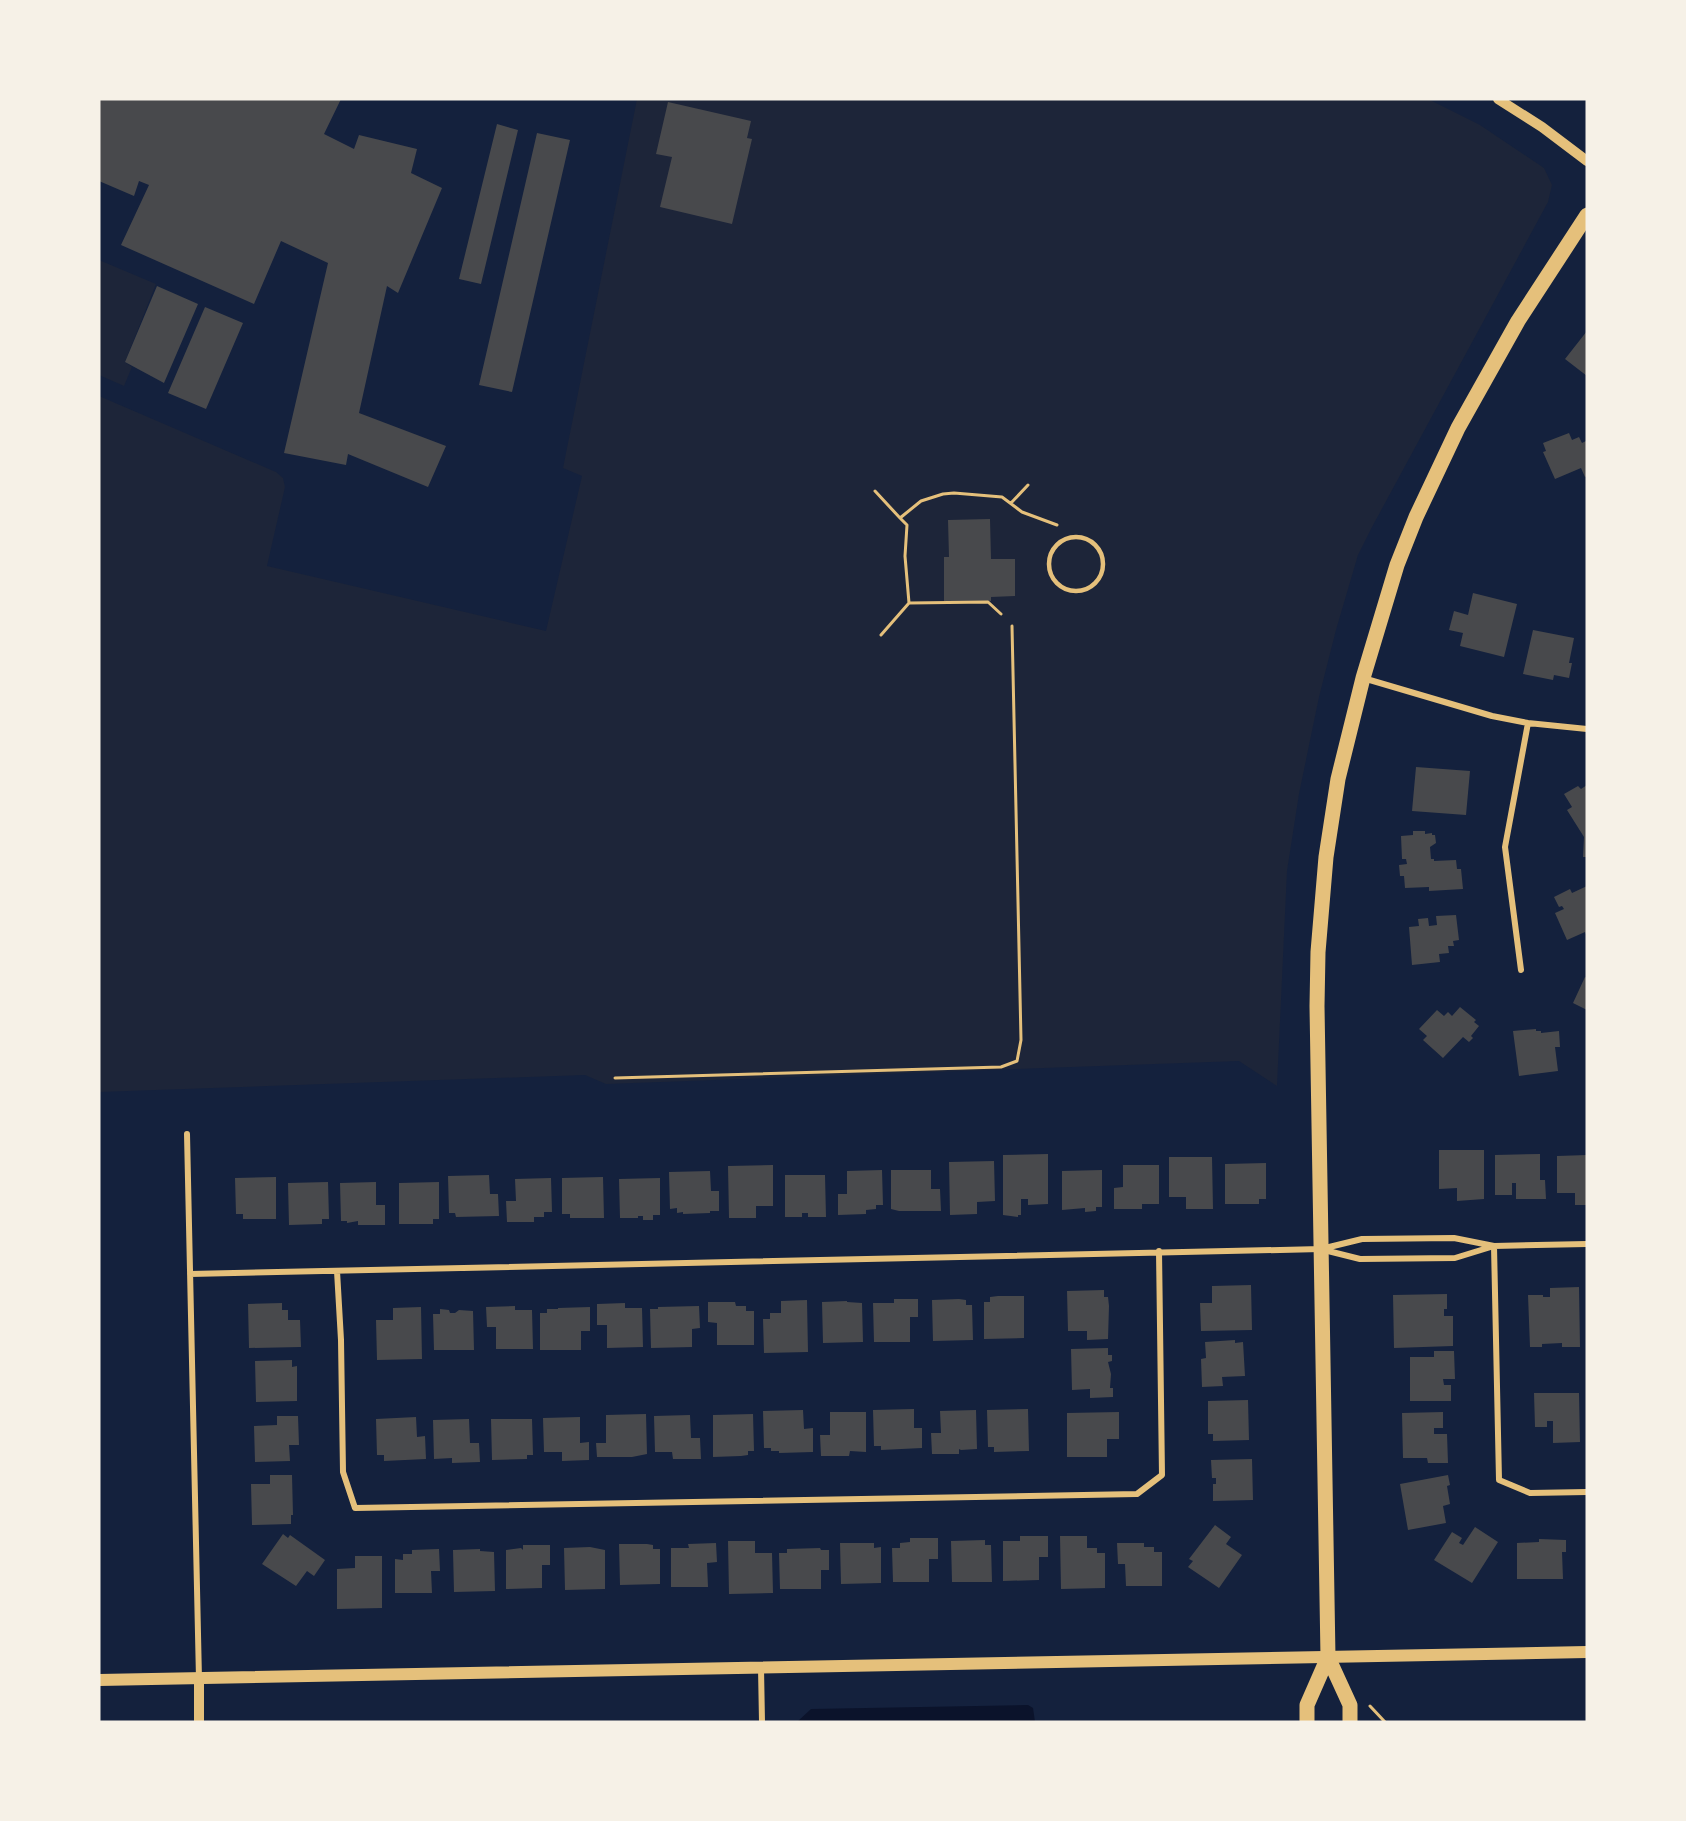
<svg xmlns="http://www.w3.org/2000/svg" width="1686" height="1821" font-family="Figtree,sans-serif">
<rect width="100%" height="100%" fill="#14213d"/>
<path fill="#1d2539" d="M637 99H1428L1480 125 1544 168 1552 185 1548 202 1371 529 1358 555 1336 630 1319 697 1299 794 1287 871 1277 1086 1239 1061 606 1084 585 1075 99 1092V396L276 472 283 478 285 487 267 566 546 631 582 476 563 468Z
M99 260 156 284 125 362 132 367 124 386 99 375Z"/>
<path fill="#0b132b" d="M1028 1705 1033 1708 1035 1722H797L811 1709Z"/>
<path fill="#48494c" d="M99 99H341L324 134 354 149 359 135 417 149 411 173 442 188 398 293 387 286 359 413 446 446 428 487 348 454 346 465 284 453 328 263 281 241 254 304 121 245 149 185 139 181 134 196 99 181Z
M668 102 751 121 747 138 752 139 732 224 660 207 672 157 656 154Z
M497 124 518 130 481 284 459 279Z
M537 133 570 140 512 392 479 385Z
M157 286 198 304 164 383 125 362Z
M205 307 243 323 206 409 168 393Z
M1587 331V376L1565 359Z
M1569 433 1572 440 1579 437 1582 443 1586 441 1587 444V476L1585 477 1581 468 1555 479 1543 452 1546 451 1543 443Z
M990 519 991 559H1015V596L991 597V601H944V557H949L948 520Z
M1473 593 1517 604 1504 657 1460 646 1463 633 1449 630 1454 611 1468 615Z
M1533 630 1574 638 1569 663H1572L1569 678 1554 675 1553 680 1523 674Z
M1416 767 1470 771 1466 815 1412 811Z
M1587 785V857H1583L1584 837 1567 810 1572 807 1564 794 1578 786 1581 789Z
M1413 831H1425V834L1432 833V835H1435L1436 843 1430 847 1431 859H1434V861L1456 860 1457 869H1461L1463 889 1429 891V887L1405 888 1404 876H1400L1399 865 1407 864 1406 859H1402L1401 836 1413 835Z
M1587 886V937L1585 932 1567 940 1555 913 1564 909 1562 906 1559 907 1554 897 1570 889 1572 893Z
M1456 915 1459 940 1453 941 1454 946H1448L1449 953 1439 954 1440 962 1412 965 1409 927 1419 926 1418 919 1428 918 1429 926 1437 925 1436 916Z
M1585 977 1587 978V1010L1573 1003Z
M1460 1007 1476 1020 1474 1022 1479 1026 1471 1036 1473 1038 1469 1042 1463 1037 1443 1058 1423 1040 1427 1036 1419 1029 1437 1010 1444 1016 1448 1012 1452 1016Z
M1536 1029V1031H1541V1033L1559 1031 1560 1047H1555L1558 1071 1519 1076 1513 1031Z
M1439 1150H1484V1199L1457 1201V1188L1439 1189Z
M1048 1154V1204L1028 1205V1199H1021V1215H1018V1217L1003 1215V1155Z
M1540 1154V1180H1545L1546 1199H1516V1183H1512V1195H1495V1155Z
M1587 1155V1205H1575V1193H1557V1156Z
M1169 1157H1212L1213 1209H1186V1197H1169Z
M994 1161 995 1201 977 1202V1214L950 1215 949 1162Z
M1266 1163V1199H1259V1204H1225V1164Z
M773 1165V1206H756V1218H729L728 1166Z
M1123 1165H1159V1204H1142V1209H1114V1188L1123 1187Z
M882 1170 883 1205H876V1209L866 1210V1214L838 1215V1194H847V1171Z
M891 1170H931V1189H940L941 1211H899L891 1209Z
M1102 1170V1207H1096V1211L1085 1212V1208L1062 1210V1171Z
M710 1171 711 1191H719V1211H710V1213L683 1214V1212L677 1213V1208L670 1209 669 1172Z
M489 1175 490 1194H498L499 1216 456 1217 455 1213H449L448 1176Z
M785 1175H825L826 1217H808V1213H802V1217H785Z
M276 1177V1219H243V1214H236L235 1178Z
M603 1177 604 1218H570V1214H562V1178Z
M551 1178 552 1212H544V1217H534V1222H507L506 1201H516L515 1179Z
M660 1178V1215H653V1220H643V1216H638V1218H620L619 1179Z
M328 1182 329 1219H322V1224L289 1225 288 1183Z
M376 1182V1205H385V1225H358V1221L347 1223V1221H341L340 1183Z
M439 1182V1219H433V1224H399V1183Z
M1251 1285 1252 1330 1201 1331 1200 1303H1212V1286Z
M1579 1287 1580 1347H1562V1343L1542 1344V1347H1530L1528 1295H1543V1297H1550V1288Z
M1104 1290V1297H1108L1109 1306 1108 1339 1087 1340V1331H1068L1067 1291Z
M1447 1294V1309H1444V1316H1453V1346L1394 1348 1393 1295Z
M998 1296H1024V1338L984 1339V1302H990V1297Z
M894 1299H918V1317H910V1342H874L873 1303H894Z
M959 1299 966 1300V1305H972L973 1340 933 1341 932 1300Z
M807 1300 808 1352 764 1353 763 1319H770V1313H781V1301Z
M847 1301V1302L862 1303 863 1342 823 1343 822 1302Z
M708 1302H735L736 1306H746V1311H754V1345H717V1323L708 1322Z
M282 1303V1310H288V1320H300L301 1347 249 1348 248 1304Z
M625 1303V1308H642L643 1347 607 1348V1325H597V1304Z
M515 1306V1310H532L533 1349H496V1327H487L486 1307Z
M699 1306 700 1328 692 1329V1347L651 1348 650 1309H658V1307Z
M421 1307 422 1359 377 1360 376 1320H393V1308Z
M590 1307V1331H581V1350H540V1313H547V1309H558V1308Z
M440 1309 449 1310 450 1313H455L459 1310 473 1311 474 1350H434L433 1314H440Z
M1235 1340V1343L1243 1342 1245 1376 1222 1377 1223 1386 1202 1387 1201 1359 1206 1358 1205 1342Z
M1108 1348V1355H1112V1361L1108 1362 1111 1374 1110 1388H1113V1397L1090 1398V1389L1072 1390 1071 1349Z
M1434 1351H1454L1455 1379H1443L1444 1385H1451V1401H1410V1357H1434Z
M292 1360V1367L297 1366V1401L256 1402 255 1361Z
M1534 1393H1579L1580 1442 1553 1443V1421H1547V1427H1535Z
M1248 1400 1249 1440 1213 1441V1434H1208V1401Z
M914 1409V1428H922V1448L881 1450V1446H874L873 1410Z
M1028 1409 1029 1451 994 1452V1447H988L987 1410Z
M803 1410 804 1429 813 1428V1452L779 1453V1451H771V1448H764L763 1411Z
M976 1410 977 1449 961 1450 959 1449V1454H932L931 1433H941L940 1411Z
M830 1412H866V1452L850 1451 849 1456H821L820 1435H830Z
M1119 1412V1439H1107V1457H1067V1413Z
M1443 1412V1428H1434V1434H1447L1448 1463H1428L1427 1458H1403L1402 1413Z
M646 1414 647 1454 632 1457H597L596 1443H606V1415Z
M753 1414 754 1451H748V1455L741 1456 713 1457V1415Z
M690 1415 691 1438H700L701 1459H673L672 1452H655L654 1416Z
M277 1416H298L299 1445H289L290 1461 255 1462 254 1426 277 1425Z
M416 1417 417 1437 425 1436 426 1459 384 1461V1455H377L376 1419Z
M580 1417V1443L589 1442V1460L562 1461V1452H544L543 1418Z
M469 1419 470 1443H479L480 1462 452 1463V1458L434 1459 433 1420Z
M491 1419H532L533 1455H527V1459L492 1460Z
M1252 1459 1253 1500 1213 1501V1484H1216V1478H1212L1211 1460Z
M270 1475H292L293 1515H291V1524L252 1525 251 1484H270Z
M1448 1475 1450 1485 1447 1486 1450 1504 1443 1506 1446 1523 1408 1530 1400 1484Z
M1215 1525 1231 1537 1226 1544 1242 1555 1219 1588 1188 1567 1193 1561 1189 1559Z
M1475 1527 1498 1542 1472 1583 1434 1560 1452 1532 1462 1538 1459 1543 1463 1545Z
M283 1534 288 1538 290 1535 325 1560 314 1576 307 1571 296 1586 262 1564Z
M1020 1536H1048V1557H1039V1580L1003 1581V1541H1020Z
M1060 1536H1087V1548H1097V1553H1105V1588L1061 1589Z
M910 1538H938V1559H929V1582H893L892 1548H900V1543L910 1542Z
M1539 1539 1566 1540V1552H1562L1563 1579H1517V1543L1539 1542Z
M985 1540V1545H991L992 1582H952L951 1541Z
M728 1541H755V1553H772L773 1593 729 1594Z
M716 1543 717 1562 707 1563 708 1587H671V1548H689L688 1544Z
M840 1543H874V1548L881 1547V1583L841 1584Z
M1117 1543H1144V1547H1154V1552H1162V1586H1126L1125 1564H1118Z
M619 1544H647L653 1545V1549H660V1584L620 1585Z
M523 1545H550V1565H542V1588L506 1589V1550L521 1548 523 1550Z
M590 1547 605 1550V1589L565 1590 564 1548Z
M820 1548 821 1550H829V1570H821V1589H780L779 1553H787V1549Z
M439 1549 440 1571H431L432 1593H395V1559L403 1560V1554H412V1550Z
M480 1549V1551L494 1552 495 1591 454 1592 453 1550Z
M355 1556H382V1608L337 1609V1569L355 1568Z"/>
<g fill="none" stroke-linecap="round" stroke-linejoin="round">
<path stroke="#e5c07b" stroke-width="3" d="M875 491 900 518 921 501 943 494 954 493 1002 497 1022 512 1057 525
M1011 503 1028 485
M909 603 988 602 1001 614
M881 635 909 603 905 556 907 525 900 518
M615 1078 1001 1067 1017 1061 1021 1040 1012 626
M1370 1706 1385 1722"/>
<path stroke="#e5c07b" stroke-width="4.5" d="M1049 564a27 27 0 1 1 54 0a27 27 0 1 1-54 0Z"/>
<path stroke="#e5c07b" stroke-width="6" d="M1363 678 1492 716 1528 723 1587 729
M1521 970 1505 847 1528 723
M187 1134 199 1679
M1494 1246 1499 1480 1530 1493 1587 1492
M1324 1250 1360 1259 1455 1258 1494 1246
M337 1271 341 1340 343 1472 355 1508 1137 1494 1162 1475 1159 1251
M190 1274 1321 1249 1362 1239 1454 1238 1494 1246 1587 1244
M761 1668 762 1722"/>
<path stroke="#e5c07b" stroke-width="10" d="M1498 99 1542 127 1587 161
M199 1679V1722"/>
<path stroke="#e5c07b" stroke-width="12" d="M99 1680 1587 1652"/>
<path stroke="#e5c07b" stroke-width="15" d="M1307 1722V1705L1328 1657
M1350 1722V1705L1328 1657 1317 1006 1318 952 1326 857 1338 779 1363 678 1397 565 1416 517 1458 428 1518 321 1587 215"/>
</g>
<rect width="1686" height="1821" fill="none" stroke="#f6f1e7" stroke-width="201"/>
</svg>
